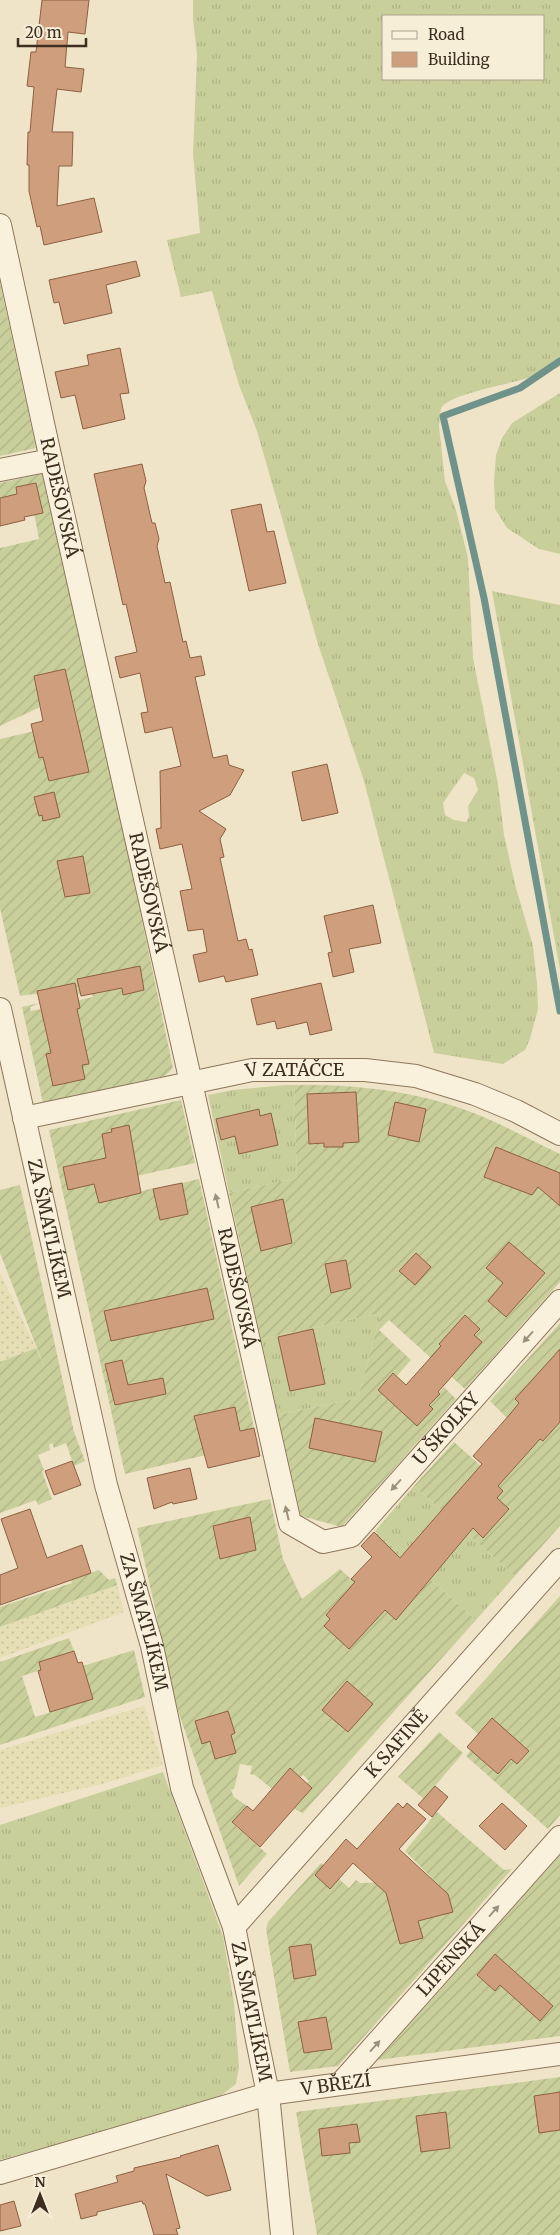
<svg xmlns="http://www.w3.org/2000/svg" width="560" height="2235" font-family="Merriweather,serif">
<defs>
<pattern id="farmland-dots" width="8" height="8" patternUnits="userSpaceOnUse" patternTransform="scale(1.25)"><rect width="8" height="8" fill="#e6deb5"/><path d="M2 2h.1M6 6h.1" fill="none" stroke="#c6bf9b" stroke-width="1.8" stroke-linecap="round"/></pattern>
<pattern id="grass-tufts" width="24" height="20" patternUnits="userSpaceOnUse" patternTransform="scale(1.25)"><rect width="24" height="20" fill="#c9cf9b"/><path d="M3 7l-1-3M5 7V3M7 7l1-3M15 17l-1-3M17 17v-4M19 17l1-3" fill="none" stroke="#aeb285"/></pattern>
<pattern id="garden-furrows" width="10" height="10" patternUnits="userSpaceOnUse" patternTransform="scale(1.25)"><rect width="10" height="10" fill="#c9cf9b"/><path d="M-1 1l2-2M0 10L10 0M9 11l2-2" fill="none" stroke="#aeb285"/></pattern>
</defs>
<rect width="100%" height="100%" fill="#f0e4c8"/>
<path fill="url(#farmland-dots)" d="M0 1273 36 1348 0 1362Z
M117 1585 124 1612 0 1658V1627Z
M144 1706 163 1765 106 1783 0 1808V1750Z"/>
<path fill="url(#grass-tufts)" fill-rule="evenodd" d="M193 0H560V366C535 382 452 390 441 408L439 426 445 481 456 510 468 558 473 658 498 784 504 835 516 888 533 946 537 983 538 1009 530 1039 525 1050 503 1064 434 1053 364 781 318 644 257 431 239 385 212 291 181 297 167 240 200 233 193 154 197 55 193 19ZM384 16H544V79H384ZM464 773 474 778 478 790 468 806 469 817 466 822 454 820 445 815 443 803Z
M560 393V554L539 549 507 528 495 509 494 481 496 455 502 438 512 423Z
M492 591 560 605V970Z
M285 1085H294L297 1178 229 1193 208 1095 233 1090Z
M381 1313 358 1398 278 1415 261 1339Z
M414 1486 515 1576 476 1620 375 1531Z
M163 1772 223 1936 234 2003 239 2067 236 2084 214 2101 0 2160V1825Z"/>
<path fill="url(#garden-furrows)" d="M0 283 36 448 0 456Z
M42 474 124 835 173 1068 165 1076 43 1103 22 1007 40 1003 30 1007 31 1011 41 1009 46 1029 80 1021 76 1001 93 997 91 992C67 998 44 991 20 996L0 908V739L78 721 65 669 34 676 40 707 0 726V548L39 539 30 493 0 500V483Z
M294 1085C357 1084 422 1091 481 1116 508 1127 534 1142 560 1154V1282L465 1389 389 1320 379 1330 411 1360 397 1376 393 1373 417 1426 433 1409 429 1405 444 1387 456 1399 342 1527 301 1516 278 1415 358 1398 381 1313 261 1339 229 1193 297 1178Z
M181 1100 195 1163 96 1185 125 1196 153 1188 160 1220 188 1214 182 1183 199 1179 254 1428 240 1431 234 1407 196 1416 195 1422 206 1455 125 1474 49 1130Z
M20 1185 74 1432 85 1461 74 1466 66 1443 54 1448 52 1443 49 1445 50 1450 38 1455 44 1470 42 1471 52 1499 38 1505 36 1500 0 1513V1362L36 1348 45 1369 0 1253V1190Z
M560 1323V1526L515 1576 414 1486 454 1442 500 1483 528 1453 509 1420 490 1401Z
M270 1499 283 1559 302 1599 340 1569 396 1619 421 1591 399 1572 375 1531 476 1620 303 1813 294 1809 312 1788 307 1783 309 1781 303 1775 301 1777 290 1768 272 1789 255 1775 250 1774 252 1766 240 1764 234 1789 231 1790 234 1797 247 1806 232 1823 267 1854 239 1886 178 1711 137 1528Z
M99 1570 109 1580 115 1578 117 1585 0 1627V1607L72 1583 71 1580Z
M560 1596V1815L548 1829 466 1756 471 1750 511 1759 517 1764 529 1751 492 1719 478 1734 455 1713Z
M69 1638 74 1651 39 1662 41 1670 22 1676 35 1717 93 1699 83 1666 134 1650 145 1697 0 1745V1662Z
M439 1732 463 1753 424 1799 398 1777Z
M437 1812 504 1870 512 1869 338 2066 290 2072 266 1929 268 1922 321 1863 349 1888 356 1880 360 1883 398 1882 412 1892 439 1885 405 1851Z
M560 1855V2036L378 2060Z
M560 2077V2235H317L296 2112Z"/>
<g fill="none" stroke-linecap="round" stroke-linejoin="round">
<path stroke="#6f938a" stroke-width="7" d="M560 361 520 388 443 416 484 598 560 1011"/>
</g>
<path fill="#cf9f7d" stroke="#8d5f41" d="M42 0H89L85 34 68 32 65 67 84 69 81 92 57 89 52 132H73L72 166H59L57 206 94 198 102 232 44 245 40 226 37 227 29 191V165H27L28 132H30L34 87 27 86 31 52H36Z
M136 261 140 276 106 285 112 313 64 324 59 302 54 303 49 280Z
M120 348 129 393 120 394 125 419 83 429 75 395 61 398 55 372 89 365 87 355Z
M142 464 146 481 144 488 152 523H155L159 539 157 546 165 583 170 582 183 642 186 641 190 658 201 656 205 675 195 677 213 758 227 755 229 765 244 770 230 795 199 811 226 829 220 839 224 857 220 858 238 941 246 939 249 950 252 949 258 975 226 982 224 976 199 982 193 955 207 952 203 929 188 931 180 891 192 889 182 844 160 849 156 829 161 828 160 771 181 766 172 727 145 733 141 713 148 712 140 673 120 678 115 657 137 652 126 604 123 605 94 474Z
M36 483 43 513 24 517 25 520 0 526V498L17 494 16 487Z
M261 504 267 532 274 531 286 583 249 591 231 510Z
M65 669 89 772 49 781 43 757 39 758 31 724 43 721 34 676Z
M327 764 338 813 302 821 292 772Z
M54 792 60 817 43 821 42 815 39 816 34 797Z
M83 856 90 893 65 897 57 861Z
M373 905 381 943 349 949 354 972 333 977 328 953 332 952 324 916Z
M140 966 144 990 123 995 122 988 81 996 77 979Z
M75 983 80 1008 77 1009 89 1064 82 1065 85 1079 53 1086 46 1054 51 1053 37 991Z
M321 983 332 1030 310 1035 307 1022 277 1029 275 1021 257 1025 251 999Z
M356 1092 359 1142 343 1143V1147H324V1143L309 1144 307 1094Z
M395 1102 426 1109 419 1142 388 1135Z
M259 1109 260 1116 271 1113 278 1145 239 1154 235 1136 221 1140 216 1119Z
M129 1125 141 1193 99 1203 94 1184 68 1190 63 1167 106 1158 102 1134 112 1132 111 1129Z
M496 1147 560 1173V1206L538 1187 532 1195 484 1177Z
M182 1183 188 1214 160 1220 153 1189Z
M283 1199 292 1243 261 1251 251 1207Z
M509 1242 545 1273 506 1317 488 1301 503 1283 486 1268Z
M416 1253 431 1267 415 1285 399 1271Z
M346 1260 351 1288 331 1293 325 1264Z
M207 1288 214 1319 111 1341 104 1311Z
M465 1315 480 1329 474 1335 482 1342 438 1392 440 1394 429 1405 433 1409 417 1426 378 1390 393 1373 406 1385 441 1346 439 1344Z
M313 1329 325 1384 290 1391 278 1337Z
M560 1349V1422L543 1441 540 1439 498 1486 503 1491 497 1498 509 1509 483 1538 473 1528 396 1620 385 1610 349 1649 324 1626 330 1619 326 1615 355 1582 351 1579 372 1557 361 1546 374 1532 400 1558 482 1464 473 1456 511 1413 519 1403 515 1399Z
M122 1360 128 1385 163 1378 166 1394 115 1405 105 1364Z
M235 1407 240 1431 254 1428 260 1456 208 1468 194 1416Z
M315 1418 382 1432 375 1462 309 1448Z
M72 1461 81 1485 54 1495 45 1471Z
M190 1468 197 1499 173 1504 172 1502 154 1509 147 1478Z
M30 1509 47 1558 82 1545 91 1573 0 1605V1575L18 1568 1 1519Z
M250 1517 256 1550 220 1559 213 1526Z
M74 1651 78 1663 82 1662 93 1699 50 1712 38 1671 41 1670 39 1662Z
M347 1681 373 1704 348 1732 322 1710Z
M228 1711 235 1733 231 1735 236 1753 215 1759 210 1741 202 1744 195 1721Z
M492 1718 529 1751 517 1764 511 1759 498 1774 467 1747Z
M290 1768 312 1788 260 1847 232 1822 247 1806 253 1811Z
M435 1786 448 1797 432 1817 418 1805Z
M398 1803 403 1808 407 1803 426 1819 399 1849 448 1894 453 1912 418 1921 423 1938 400 1944 386 1893 353 1863 330 1889 315 1875 346 1839 357 1849Z
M502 1803 527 1826 505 1850 479 1826Z
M311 1944 316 1975 294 1979 289 1947Z
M495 1954 553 2006 540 2021 500 1985 495 1991 477 1975Z
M326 2017 332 2049 304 2053 298 2022Z
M560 2092V2130L539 2133 534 2096Z
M446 2112 450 2148 421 2152 416 2116Z
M357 2124 360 2142 349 2143 350 2153 322 2156 319 2129Z
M218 2145 231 2190 207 2196 166 2174 180 2228 176 2229 178 2235H154L145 2204H143L142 2201 97 2212V2215L81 2219 75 2194 118 2182 116 2176 134 2171V2168L181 2157 180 2156Z
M14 2201 21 2226 0 2231V2205Z"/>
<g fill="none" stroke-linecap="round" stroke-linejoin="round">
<defs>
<g id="street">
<path id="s1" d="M0 225 51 460 290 1523 323 1542 351 1536 560 1301"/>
<path d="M0 470 51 460"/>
<path id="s2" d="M0 1009 106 1485 152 1646 182 1788 234 1927 268 2094 282 2235"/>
<path id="s3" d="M24 1118 252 1070H365L416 1076 475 1094 516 1111 560 1134"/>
<path id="s4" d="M234 1927 560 1560"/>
<path id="s5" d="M342 2082 560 1837"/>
<path id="s6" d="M0 2173 268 2094 560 2054"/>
</g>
</defs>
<use href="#street" stroke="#8d765c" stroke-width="24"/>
<use href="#street" stroke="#faf1dc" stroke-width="22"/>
</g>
<defs><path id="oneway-solid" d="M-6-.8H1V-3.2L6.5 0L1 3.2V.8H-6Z" transform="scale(1.25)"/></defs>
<g fill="#9c907e">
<use href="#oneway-solid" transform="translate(217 1201) rotate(-103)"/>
<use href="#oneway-solid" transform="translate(528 1337) rotate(132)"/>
<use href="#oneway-solid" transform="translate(396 1485) rotate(132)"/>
<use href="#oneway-solid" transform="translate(287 1513) rotate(-103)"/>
<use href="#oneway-solid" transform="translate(494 1911) rotate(-48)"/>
<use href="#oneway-solid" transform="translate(375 2046) rotate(-48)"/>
</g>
<g text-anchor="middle" stroke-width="4" stroke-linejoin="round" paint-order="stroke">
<g font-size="18" fill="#3d2e20" stroke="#f7eed8">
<text dy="6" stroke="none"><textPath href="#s1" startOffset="279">RADEŠOVSKÁ</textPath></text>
<text dy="6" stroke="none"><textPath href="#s1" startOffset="684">RADEŠOVSKÁ</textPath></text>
<text dy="6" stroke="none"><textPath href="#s3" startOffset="276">V ZATÁČCE</textPath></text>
<text dy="6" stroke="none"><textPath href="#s2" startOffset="225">ZA ŠMATLÍKEM</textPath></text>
<text dy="6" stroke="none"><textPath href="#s1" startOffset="1089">RADEŠOVSKÁ</textPath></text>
<text dy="6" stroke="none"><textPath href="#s1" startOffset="1540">U ŠKOLKY</textPath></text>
<text dy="6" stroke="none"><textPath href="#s2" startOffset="630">ZA ŠMATLÍKEM</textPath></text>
<text dy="6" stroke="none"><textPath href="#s4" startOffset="245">K SAFINĚ</textPath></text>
<text dy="6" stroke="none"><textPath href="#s5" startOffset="164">LIPENSKÁ</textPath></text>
<text dy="6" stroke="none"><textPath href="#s2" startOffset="1035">ZA ŠMATLÍKEM</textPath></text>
<text dy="6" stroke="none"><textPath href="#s6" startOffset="348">V BŘEZÍ</textPath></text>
</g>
</g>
<rect x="382" y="15" width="162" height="65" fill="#f7eed8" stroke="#ada18e"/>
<rect x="392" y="31" width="25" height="8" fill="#faf1dc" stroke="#ada18e"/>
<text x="428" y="40" font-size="15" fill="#3d2e20">Road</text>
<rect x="392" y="52" width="25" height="15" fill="#cf9f7d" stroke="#ada18e"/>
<text x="428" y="65" font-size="15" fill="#3d2e20">Building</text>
<g transform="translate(40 2195)" stroke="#f7eed8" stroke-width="4" paint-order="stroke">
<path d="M0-4L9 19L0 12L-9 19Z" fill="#3d2e20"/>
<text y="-8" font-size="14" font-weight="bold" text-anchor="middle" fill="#3d2e20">N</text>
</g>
<path d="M18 38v8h68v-8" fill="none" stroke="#3d2e20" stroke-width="2.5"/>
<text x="25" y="38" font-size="15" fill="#3d2e20" stroke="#f7eed8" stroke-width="4" paint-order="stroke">20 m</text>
</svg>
